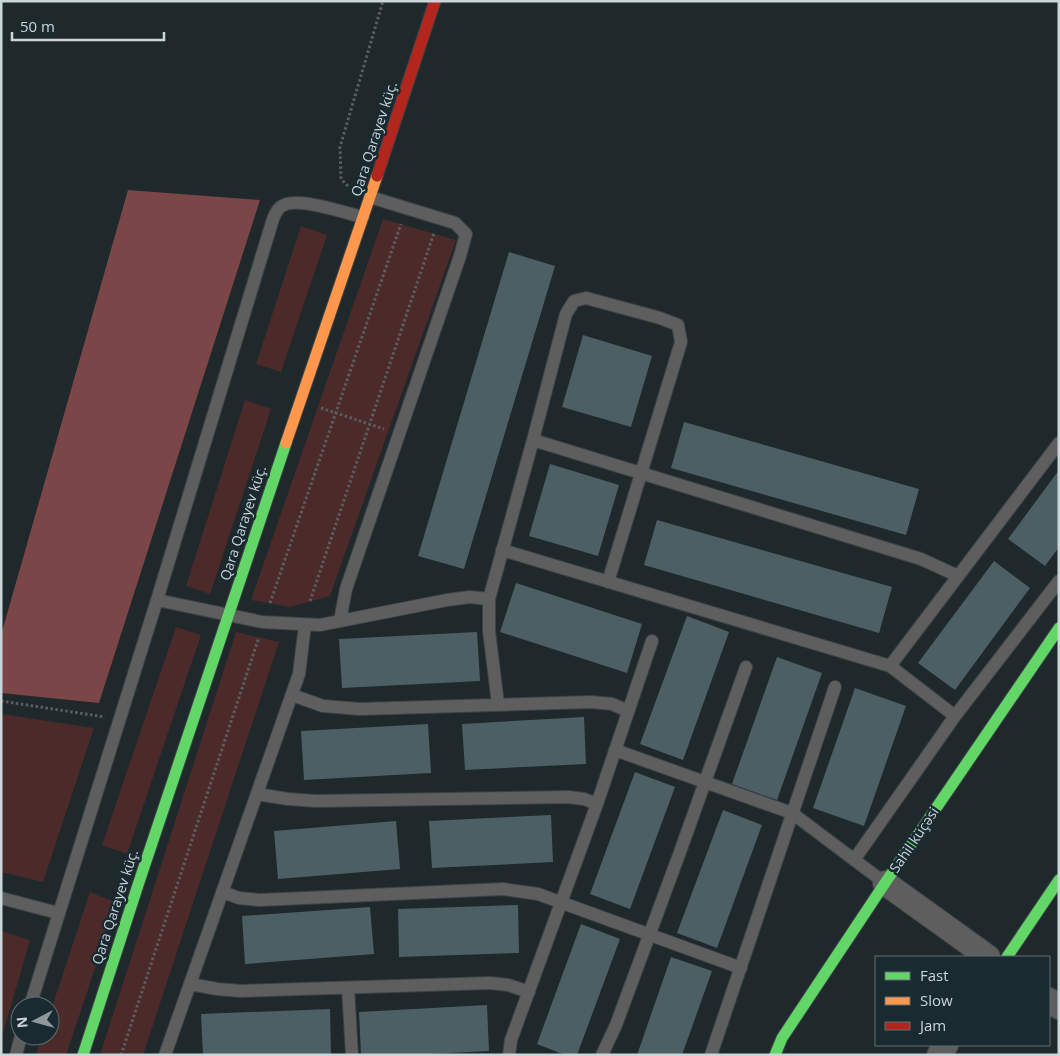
<svg xmlns="http://www.w3.org/2000/svg" width="1060" height="1056" font-family="'Open Sans',sans-serif">
<rect width="100%" height="100%" fill="#1f282b"/>
<path fill="#4c2a2a" d="M383 219 456 240 330 596 290 607 251 600Z
M301 226 327 235 281 372 256 364Z
M245 400 271 409 210 594 186 586Z
M176 627 201 635 127 854 102 845Z
M236 632 279 642 143 1055H100Z
M1 714 94 728 43 882 1 872Z
M90 892 117 903 66 1055H36L42 1036H50V1013Z
M1 931 30 940 1 1040Z"/>
<path fill="#7a4648" d="M128 190 260 200 99 703 1 693V635Z"/>
<path fill="#4c5f65" d="M509 252 555 266 464 569 418 556Z
M583 335 652 356 631 427 562 407Z
M684 422 919 489 906 535 671 468Z
M550 464 619 485 598 556 529 536Z
M1059 470V547L1045 566 1008 539Z
M657 520 892 587 879 633 644 565Z
M994 561 1030 588 955 690 918 663Z
M516 583 642 624 627 673 500 632Z
M687 616 729 632 683 760 640 744Z
M477 632 480 681 342 688 339 639Z
M777 657 822 673 777 800 732 784Z
M855 688 906 706 864 826 813 808Z
M584 717 586 764 465 770 462 724Z
M428 724 431 773 304 780 301 731Z
M635 772 675 787 630 909 590 894Z
M723 810 762 825 717 948 677 933Z
M551 815 553 862 432 868 429 821Z
M396 821 400 869 278 879 274 831Z
M518 905 519 953 399 957 398 909Z
M370 907 374 954 245 964 242 916Z
M581 924 620 939 577 1055H565L537 1044Z
M671 957 712 971 682 1055H637Z
M487 1005 489 1051 409 1055H361L359 1012Z
M330 1009 331 1055H203L201 1014Z"/>
<g fill="none" stroke-linecap="round" stroke-linejoin="round">
<defs>
<path id="lane" d="M533 440 921 559 958 576
M502 550 890 666 955 716
M157 600 262 622 320 625 447 600 470 597 489 599
M340 621 346 589 460 256 466 234 455 223 370 197
M890 666 1059 443
M292 695 323 706 360 709 591 702 612 704 628 711
M498 704 489 631V599L533 440 566 314 574 301 586 298 660 318 678 325 681 342 608 582
M615 750 792 813 885 883
M257 794 288 799 316 801 568 797 584 799 597 804
M854 860 955 716 1059 581
M222 892 239 898 260 900 503 889 538 894 741 968
M1 898 58 913
M190 984 217 989 241 991 490 983 508 985 529 992
M348 988 352 1055
M30 1006 157 600 273 219C275 214 278 208 282 206 297 196 345 213 363 217
M16 1055 21 1036
M165 1055 299 674 305 625
M509 1055 511 1040 597 804 652 641
M602 1055 616 1025 680 852 746 667
M711 1055 835 687"/>
<path id="street" d="M885 883 988 957
M1049 1000 1059 1007
M939 1055 946 1045"/>
<path id="fast" d="M1007 957 1059 880
M83 1055 138 885 286 443
M775 1055 782 1038 885 883 1059 628"/>
<path id="slow" d="M286 443 377 176"/>
<path id="jam" d="M377 176 435 1"/>
</defs>
<use href="#lane" stroke="#3b4346" stroke-width="14"/>
<use href="#street" stroke="#3b4346" stroke-width="26"/>
<use href="#fast" stroke="#3b4346" stroke-width="13"/>
<use href="#slow" stroke="#3b4346" stroke-width="13"/>
<use href="#jam" stroke="#3b4346" stroke-width="13"/>
<path stroke="#5b5e5e" stroke-width="3" stroke-dasharray="2.5 2.5" stroke-linecap="butt" d="M348 186 341 179 340 147 383 1
M321 408 384 429
M310 601 434 233
M270 603 401 224
M1 701 105 717
M121 1055 259 637"/>
<use href="#lane" stroke="#5e5e5e" stroke-width="12"/>
<use href="#street" stroke="#5e5e5e" stroke-width="24"/>
<use href="#fast" stroke="#63d668" stroke-width="11"/>
<use href="#slow" stroke="#ff974d" stroke-width="11"/>
<use href="#jam" stroke="#b3261e" stroke-width="11"/>
</g>
<g text-anchor="middle" stroke-width="5" stroke-linejoin="round" paint-order="stroke">
<g font-size="14" fill="#cbd6d9" stroke="#192b31">
<text transform="translate(374 139) rotate(-72)" y="5">Qara Qarayev küç.</text>
<text transform="translate(243 523) rotate(-72)" y="5">Qara Qarayev küç.</text>
<text transform="translate(914 840) rotate(-56)" y="5">Sahil küçəsi</text>
<text transform="translate(115 907) rotate(-72)" y="5">Qara Qarayev küç.</text>
</g>
</g>
<rect width="1060" height="1056" fill="none" stroke="#cbd6d9" stroke-width="5"/>
<rect x="875" y="956" width="175" height="90" fill="#192b31" stroke="#606f74"/>
<rect x="885" y="972" width="25" height="8" fill="#63d668" stroke="#606f74"/>
<text x="920" y="981" font-size="15" fill="#cbd6d9">Fast</text>
<rect x="885" y="997" width="25" height="8" fill="#ff974d" stroke="#606f74"/>
<text x="920" y="1006" font-size="15" fill="#cbd6d9">Slow</text>
<rect x="885" y="1022" width="25" height="8" fill="#b3261e" stroke="#606f74"/>
<text x="920" y="1031" font-size="15" fill="#cbd6d9">Jam</text>
<g transform="translate(35 1021) rotate(264)"><circle r="24" fill="#192b31" stroke="#606f74"/>
<path d="M0-4L9 19L0 12L-9 19Z" fill="#8f999c"/>
<text y="-8" font-size="14" font-weight="bold" text-anchor="middle" fill="#cbd6d9">N</text>
</g>
<path d="M12 32v8h152v-8" fill="none" stroke="#cbd6d9" stroke-width="2.5"/>
<text x="20" y="32" font-size="15" fill="#cbd6d9" stroke="#192b31" stroke-width="4" paint-order="stroke">50 m</text>
</svg>
